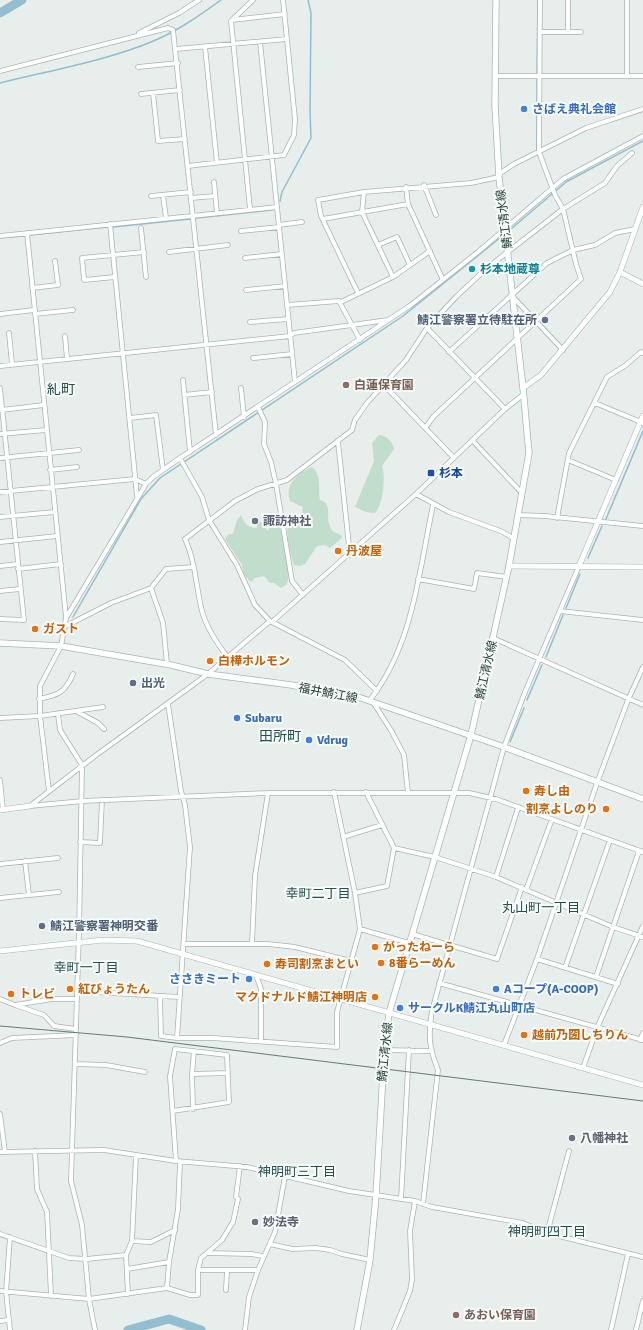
<svg xmlns="http://www.w3.org/2000/svg" width="643" height="1330" font-family="Signika,'Noto Sans JP',sans-serif">
<rect width="100%" height="100%" fill="#e7eeec"/>
<path fill="#c1decc" d="M379 435C388 436 392 441 394 449L382 466C386 477 383 505 375 513L366 512 355 507 374 461 372 443Z
M312 467C322 475 318 489 320 500 330 503 328 510 328 519 328 523 331 527 332 531L341 535 342 538 330 548 325 545 317 546 305 564 299 566 294 565C291 556 283 527 290 521 293 518 299 517 302 515L303 507 290 501C284 484 298 473 312 467Z
M241 515C244 523 247 528 257 528L256 521 259 520 268 531 272 517 276 516C281 527 291 571 288 581 287 585 284 586 281 588L274 583H270L264 576 255 578 251 582 244 575 242 565 225 539 229 534H233L237 520Z"/>
<g fill="none" stroke-linecap="round" stroke-linejoin="round">
<path stroke="#93becf" stroke-width="1.5" d="M537 73 538 0
M0 83C48 71 105 61 151 42 176 32 199 16 221 0
M537 151V80
M280 201 282 192 311 138 310 111 311 13 308 0
M196 218 272 210
M113 227 190 219
M511 229 566 182 643 141
M30 235 107 227
M0 238 23 236
M606 519 643 431
M588 558 602 526
M566 608 580 574
M73 617 141 499 160 478 403 316 501 237
M546 657 563 615
M527 700 542 665
M510 742 524 708"/>
<path stroke="#93becf" stroke-width="9" d="M0 13 22 0
M128 1330 169 1319 201 1330"/>
<defs>
<path id="minor" d="M232 20 285 14
M540 32H581
M568 32V0
M139 33 179 13 199 0
M260 42 295 382
M205 47 217 163
M176 49 287 39
M138 67 178 63
M0 71 168 28 173 30 216 435
M495 76H643
M627 76V0
M153 93 158 141 185 139
M141 94 180 90
M188 166 284 155 294 135 295 119 283 0
M499 174 514 164 586 128 643 109
M214 182 217 213
M424 185 436 215
M406 187 408 204 443 280
M364 192 362 212 393 277
M163 195 166 218
M151 196 191 192
M191 198 215 196
M250 209 231 21 253 0
M323 219 408 204
M110 224 137 496
M279 225 302 222
M141 228 146 277
M241 231 279 227
M27 233 66 617
M0 236 277 207
M378 245 397 237 410 265
M169 252 228 245
M245 258 282 254
M115 277 84 280 82 258 144 252
M32 288 58 285 55 261
M246 290 285 286
M358 293 321 216 318 200 364 192 471 183 499 177
M512 296 563 350
M341 302 393 277 430 251
M287 305 339 301 360 340
M0 314 34 310
M35 314 73 310
M250 322 288 319
M427 328 505 409
M9 333 12 364
M65 336 67 359
M449 352 547 263 573 250 595 245 615 233 635 229
M253 358 292 354
M0 366 290 336 294 333 388 320
M183 380 190 452
M384 385 454 458
M0 388 24 620 0 619
M241 388 244 417
M184 395 212 392
M595 403 643 423
M258 407 265 422 264 444 271 462 276 484 292 581 303 595
M1 410 44 405
M130 418 156 415 163 470
M425 428 434 416 581 279 576 264 563 209 555 195 539 152 540 0
M0 434 46 430
M472 440 521 492
M338 442 350 555
M0 458 79 450
M180 458 202 497 209 520 237 565 255 605 270 621 345 660 377 691
M568 460 616 480
M50 470 77 467
M0 492 135 479 146 484
M416 494 449 512 503 532 514 539
M518 515 545 516 643 526
M0 517 55 512
M557 518 569 453 607 377 626 365 641 352 643 353
M0 542 57 536
M0 566 18 564
M18 569 61 564
M418 579 474 589 477 573 507 577
M151 588 163 623 167 664
M0 591 20 589
M560 611 643 620
M272 622 416 494 505 409 524 394
M64 627 111 603 151 588 166 569 193 567
M493 638 643 705
M228 658C217 643 205 626 201 607 196 585 195 560 185 539L235 501 258 489 287 480 352 430 355 420 367 403 406 360 427 328 457 296 487 268 563 209 605 183 617 166 632 153
M39 699C58 695 65 693 73 674
M369 701C413 647 419 571 433 505
M373 702 392 732 404 755 408 793
M168 704 181 791 185 805 190 847 177 1038H213L337 1047V1012L360 929 355 893 334 792
M76 711 98 723 104 729
M58 714 60 730 82 765 79 933 71 1181 82 1225 89 1299 95 1330
M0 718 40 716 103 707
M0 780 3 810
M49 791 40 716V686L61 646 66 618 146 484 153 477 180 458 411 305 478 252 563 179 643 136
M30 806 83 801 268 793H469L496 799 643 852
M30 806 95 756 208 674 270 621
M343 837 382 825
M80 842 100 843 102 800
M394 848 435 857 496 877 613 927 643 937
M0 864 58 858
M496 877 518 808
M526 890 552 819
M355 893 387 886 394 848 366 792
M29 895 59 892
M0 898 29 895 25 861
M360 929 409 943
M412 934 497 959 522 887
M184 944H268L295 947 351 961
M252 944 255 876 268 793
M537 959 618 984
M565 968 610 840
M256 975 261 989V1041
M596 977 639 851
M439 983 643 1040
M77 991 179 997
M160 996 161 1036 177 1038
M0 999 15 1005 52 999H77
M15 1005 44 1015 54 1026 76 1029
M640 1040 643 1033
M0 1043 12 1038 76 1035
M504 1045 537 959 597 783 628 700 643 667
M385 1050 430 1051
M75 1064 106 1065 145 1072
M583 1068 597 1028 643 926
M192 1074 228 1073
M193 1109 192 1074 194 1051
M173 1111 229 1102 227 1055 175 1049 170 1076 176 1161
M0 1114 5 1152
M35 1151 37 1189 47 1212 51 1296
M0 1152 104 1150 176 1161 247 1167 349 1191 415 1201 432 1207 523 1223 547 1233 643 1257
M401 1199 409 1050
M423 1204 438 1070C429 1048 428 1035 432 1011L504 747 525 692 579 566
M547 1233 569 1151
M0 1234 69 1258 87 1259 126 1255
M132 1241 151 1242 175 1230
M270 1244 292 1249 316 1248 330 1250 342 1254 370 1260
M209 1253 251 1254 263 1256
M127 1269 169 1262
M198 1270H258
M167 1288 190 1295H198V1270L201 1258 222 1240 233 1222 238 1199 236 1197 240 1166
M226 1290 227 1270
M0 1291 89 1299 167 1288 169 1262 178 1209 180 1162
M128 1294 126 1255 132 1241 136 1155
M0 1321 9 1320
M10 1330 6 1292 10 1237
M245 1330 249 1297 258 1270 275 1232 285 1176
M394 1330 410 1291 412 1279 410 1231 415 1201
M611 1330 628 1254
M636 1330 643 1301"/>
<path id="tertiary" d="M620 272 643 284
M523 388 541 375 610 292 620 272 643 207
M509 566 643 567
M579 566 643 416
M0 810 30 806
M0 951 103 940 137 941 643 1085"/>
<path id="secondary" d="M0 643 61 646 171 665 208 674 291 685 361 698 504 747 643 799
M357 1330 370 1260 376 1196 383 1074 389 1013 471 735 509 566 529 453 523 388 499 177 495 105 496 0"/>
</defs>
<use href="#minor" stroke="#a9b6b4" stroke-width="5.5"/>
<use href="#tertiary" stroke="#a9b6b4" stroke-width="6"/>
<use href="#secondary" stroke="#a5b9b5" stroke-width="7"/>
<use href="#minor" stroke="#fff" stroke-width="4"/>
<use href="#tertiary" stroke="#fff" stroke-width="5"/>
<use href="#secondary" stroke="#fff" stroke-width="5.5"/>
<path stroke="#617b77" stroke-width="1" d="M0 1026 127 1037 643 1101"/>
</g>
<g fill="#3f7fe0" stroke="#f7fbf9" stroke-width="1.5">
<circle cx="524" cy="109" r="4"/>
<circle cx="237" cy="718" r="4"/>
<circle cx="309" cy="740" r="4"/>
<circle cx="249" cy="979" r="4"/>
<circle cx="496" cy="989" r="4"/>
<circle cx="400" cy="1008" r="4"/>
</g>
<circle fill="#0f9aa8" stroke="#f7fbf9" stroke-width="1.5" cx="472" cy="269" r="4"/>
<g fill="#5c6f8a" stroke="#f7fbf9" stroke-width="1.5">
<circle cx="545" cy="320" r="4"/>
<circle cx="133" cy="683" r="4"/>
<circle cx="42" cy="926" r="4"/>
</g>
<g fill="#8d6e63" stroke="#f7fbf9" stroke-width="1.5">
<circle cx="346" cy="385" r="4"/>
<circle cx="456" cy="1315" r="4"/>
</g>
<rect fill="#1a4fb4" stroke="#f7fbf9" stroke-width="1.5" x="427" y="469" width="8" height="8" rx="2"/>
<g fill="#6b7280" stroke="#f7fbf9" stroke-width="1.5">
<circle cx="255" cy="521" r="4"/>
<circle cx="572" cy="1138" r="4"/>
<circle cx="255" cy="1222" r="4"/>
</g>
<g fill="#e8710a" stroke="#f7fbf9" stroke-width="1.5">
<circle cx="338" cy="551" r="4"/>
<circle cx="35" cy="629" r="4"/>
<circle cx="210" cy="661" r="4"/>
<circle cx="526" cy="791" r="4"/>
<circle cx="606" cy="809" r="4"/>
<circle cx="375" cy="947" r="4"/>
<circle cx="381" cy="963" r="4"/>
<circle cx="267" cy="964" r="4"/>
<circle cx="70" cy="989" r="4"/>
<circle cx="11" cy="994" r="4"/>
<circle cx="375" cy="997" r="4"/>
<circle cx="524" cy="1035" r="4"/>
</g>
<g text-anchor="middle" stroke-width="4" stroke-linejoin="round" paint-order="stroke">
<g font-size="12" font-weight="bold" fill="#366cbe" stroke="#f7fbf9" text-anchor="start">
<text x="532" y="113">さばえ典礼会館</text>
<text x="245" y="722">Subaru</text>
<text x="317" y="744">Vdrug</text>
<text x="241" y="983" text-anchor="end">ささきミート</text>
<text x="504" y="993">Aコープ(A-COOP)</text>
<text x="408" y="1012">サークルK鯖江丸山町店</text>
</g>
<g font-size="12" fill="#26403c" stroke="#f7fbf9">
<text transform="translate(504 219) rotate(-97)" y="4">鯖江清水線</text>
<text transform="translate(486 670) rotate(-77)" y="4">鯖江清水線</text>
<text transform="translate(328 693) rotate(11)" y="4">福井鯖江線</text>
<text transform="translate(385 1052) rotate(-84)" y="4">鯖江清水線</text>
</g>
<g font-size="12" font-weight="bold" fill="#0d838f" stroke="#f7fbf9" text-anchor="start">
<text x="480" y="273">杉本地蔵尊</text>
</g>
<g font-size="12" font-weight="bold" fill="#4e5e75" stroke="#f7fbf9" text-anchor="start">
<text x="537" y="324" text-anchor="end">鯖江警察署立待駐在所</text>
<text x="141" y="687">出光</text>
<text x="50" y="930">鯖江警察署神明交番</text>
</g>
<g font-size="12" font-weight="bold" fill="#785e54" stroke="#f7fbf9" text-anchor="start">
<text x="354" y="389">白蓮保育園</text>
<text x="464" y="1319">あおい保育園</text>
</g>
<g font-size="12" font-weight="bold" fill="#164399" stroke="#f7fbf9" text-anchor="start">
<text x="439" y="477">杉本</text>
</g>
<g font-size="12" font-weight="bold" fill="#5b616d" stroke="#f7fbf9" text-anchor="start">
<text x="263" y="525">諏訪神社</text>
<text x="580" y="1142">八幡神社</text>
<text x="263" y="1226">妙法寺</text>
</g>
<g font-size="12" font-weight="bold" fill="#c56008" stroke="#f7fbf9" text-anchor="start">
<text x="346" y="555">丹波屋</text>
<text x="43" y="633">ガスト</text>
<text x="218" y="665">白樺ホルモン</text>
<text x="534" y="795">寿し由</text>
<text x="598" y="813" text-anchor="end">割烹よしのり</text>
<text x="383" y="951">がったねーら</text>
<text x="389" y="967">8番らーめん</text>
<text x="275" y="968">寿司割烹まとい</text>
<text x="78" y="993">紅びょうたん</text>
<text x="19" y="998">トレビ</text>
<text x="367" y="1001" text-anchor="end">マクドナルド鯖江神明店</text>
<text x="532" y="1039">越前乃圀しちりん</text>
</g>
<g font-size="13" fill="#23514c" stroke="#f7fbf9">
<text x="318" y="898">幸町二丁目</text>
<text x="541" y="912">丸山町一丁目</text>
<text x="86" y="972">幸町一丁目</text>
<text x="297" y="1176">神明町三丁目</text>
<text x="547" y="1236">神明町四丁目</text>
</g>
<g font-size="14" fill="#23514c" stroke="#f7fbf9">
<text x="61" y="394">糺町</text>
<text x="280" y="741">田所町</text>
</g>
</g>
</svg>
